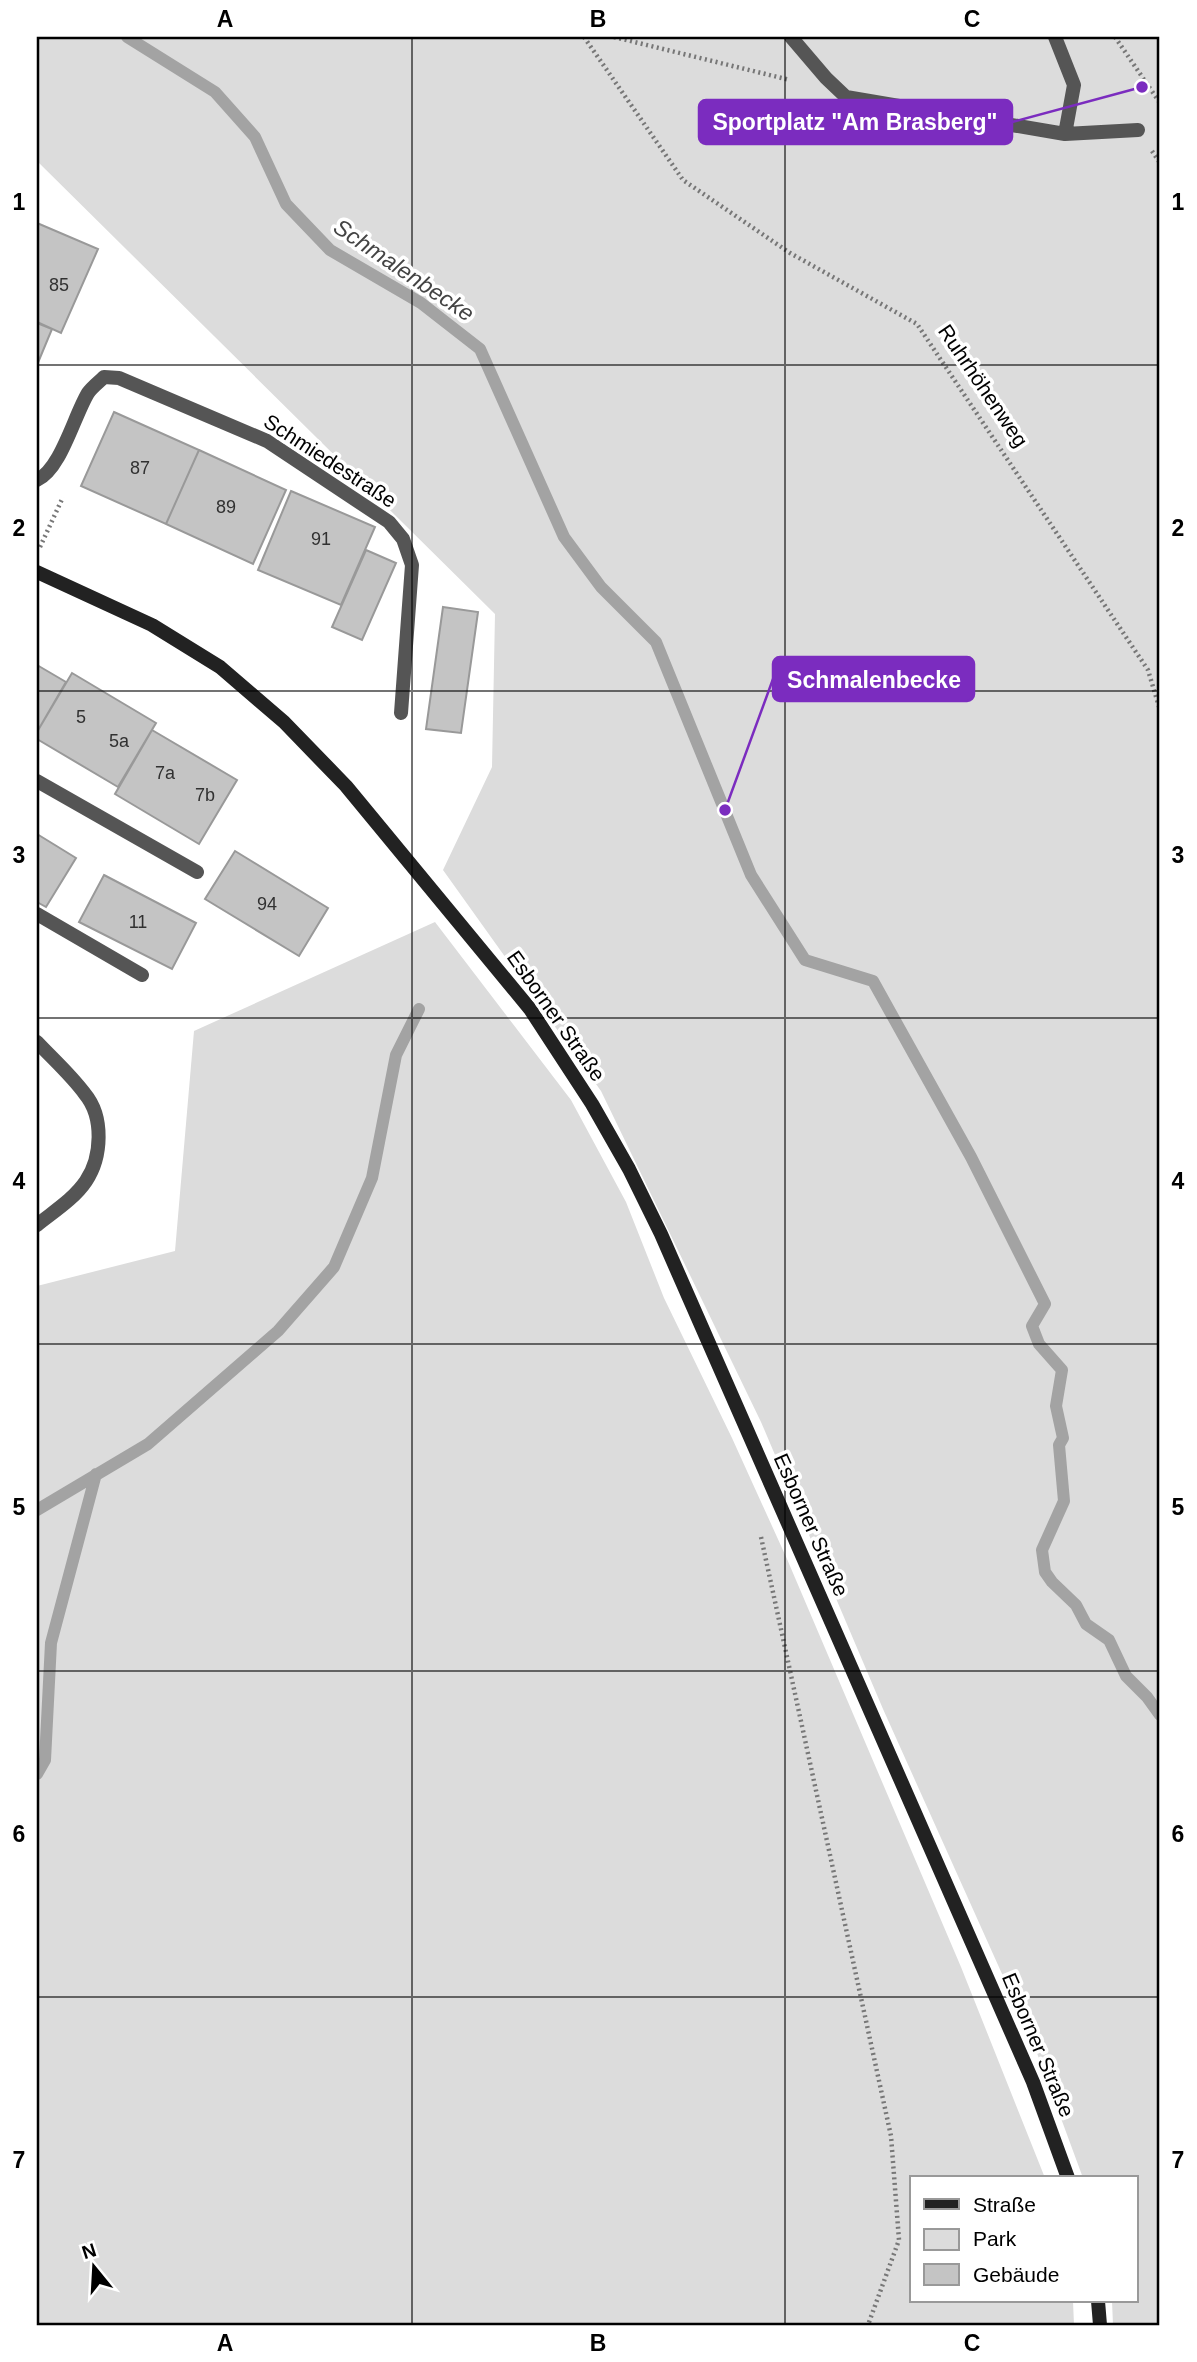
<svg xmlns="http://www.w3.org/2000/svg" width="1197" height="2362" font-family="Arial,sans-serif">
<rect width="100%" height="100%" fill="#fff"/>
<path fill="#dcdcdc" d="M37 37H1160V2325H1113L1112 2301H1136V2178H1083L1034 2045 883 1709 761 1422 601 1091 443 870 492 767 495 614 37 161Z
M435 922 571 1100 626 1202 664 1298 732 1438 787 1559 961 1967 1045 2178H912V2301H1073L1074 2325H37V1286L175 1251 194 1031Z"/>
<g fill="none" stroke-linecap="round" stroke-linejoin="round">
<path stroke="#a3a3a3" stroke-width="12" d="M127 37 215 92 255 137 286 204 330 250 421 303 480 349 564 537 601 587 656 642 751 875 805 960 873 981 971 1157 1045 1304 1032 1326 1039 1344 1062 1370 1056 1406 1063 1438 1059 1445 1064 1501 1042 1550 1045 1572 1052 1582 1076 1605 1086 1624 1109 1640 1126 1676 1147 1697 1160 1715
M37 1510 148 1444 278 1331 334 1267 372 1178 396 1055 419 1009
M37 1774 45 1760 51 1643 96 1474"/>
</g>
<path fill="#c4c4c4" stroke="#999" stroke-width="2" d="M37 223 98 249 61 333 37 322Z
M37 323 52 329 37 365Z
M114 412 199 450 166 524 81 486Z
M199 450 286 490 253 564 166 524Z
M291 491 375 527 341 605 258 570Z
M366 550 396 563 362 640 332 627Z
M443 607 478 612 461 733 426 729Z
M37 665 66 682 37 732Z
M72 673 156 723 118 787 37 739V732Z
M152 730 237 780 199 844 115 794Z
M37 834 76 858 46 907 37 902Z
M235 851 328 908 299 956 205 899Z
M104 875 196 923 172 969 79 922Z"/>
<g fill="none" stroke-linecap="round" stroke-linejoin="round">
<path stroke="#777" stroke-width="4.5" stroke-dasharray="2 3.5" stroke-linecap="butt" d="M584 37 683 180 790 253 917 324 1148 670 1160 710
M614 37 790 80
M1115 37 1160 103
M1152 151 1160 163
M40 547 63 497
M761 1537 891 2136 899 2240 868 2325"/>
<path stroke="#555" stroke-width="14" d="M791 37 826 78 846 97 1065 134 1074 85 1055 37
M1065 134 1138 130
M37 480C61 469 74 416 88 393 92 387 99 382 104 377L119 378 267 441 389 522 403 539 412 565 401 713
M37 781 197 872
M37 914 142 975"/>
<path stroke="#555" stroke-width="14" d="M37 1042C53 1059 71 1075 85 1094 104 1117 102 1157 86 1181 74 1199 53 1212 37 1225"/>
<path stroke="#222" stroke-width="14" d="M37 572 152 625 220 667 284 722 346 786 530 1009 592 1104 629 1169 661 1234 1033 2082 1068 2178
M1098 2301 1100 2325"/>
</g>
<path fill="none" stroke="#000" stroke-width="2" stroke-opacity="0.55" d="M412 37V2325M785 37V2325M37 365H1160M37 691H1160M37 1018H1160M37 1344H1160M37 1671H1160M37 1997H1160"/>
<g text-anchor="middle" stroke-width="7" stroke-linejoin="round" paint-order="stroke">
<g font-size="18" fill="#313131">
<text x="59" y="291">85</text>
<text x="140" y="474">87</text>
<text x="226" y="513">89</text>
<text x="321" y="545">91</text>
<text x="81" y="723">5</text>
<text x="119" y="747">5a</text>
<text x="165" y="779">7a</text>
<text x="205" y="801">7b</text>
<text x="267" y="910">94</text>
<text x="138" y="928">11</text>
</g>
<g font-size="21" fill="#000" stroke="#fff">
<text transform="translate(983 386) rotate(56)" y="7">Ruhrhöhenweg</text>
<text transform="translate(330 461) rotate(33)" y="7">Schmiedestraße</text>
<text transform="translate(556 1016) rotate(55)" y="7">Esborner Straße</text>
<text transform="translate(811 1525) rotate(66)" y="7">Esborner Straße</text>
<text transform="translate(1038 2045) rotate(67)" y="7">Esborner Straße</text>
</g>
<g font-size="23" font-style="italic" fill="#444" stroke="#fff">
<text transform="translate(404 270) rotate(34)" y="8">Schmalenbecke</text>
</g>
</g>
<path fill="none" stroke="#7b2cbf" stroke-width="2.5" d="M1142 87L1012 122M725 810L773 679"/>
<g fill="#7b2cbf" stroke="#fff" stroke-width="2.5">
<circle cx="1142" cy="87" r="7"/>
<circle cx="725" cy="810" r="7"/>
</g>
<g fill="#7b2cbf" stroke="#7b2cbf" stroke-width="2.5">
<rect x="699" y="100" width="313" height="44" rx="7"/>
<rect x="773" y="657" width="201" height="44" rx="7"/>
</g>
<g font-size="23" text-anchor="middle" font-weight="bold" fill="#fff">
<text x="855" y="130">Sportplatz "Am Brasberg"</text>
<text x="874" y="688">Schmalenbecke</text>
</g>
<rect width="1197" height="2362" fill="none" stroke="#ffffff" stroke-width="77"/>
<rect x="910" y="2176" width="228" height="126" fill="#ffffff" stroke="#999999" stroke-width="2"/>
<rect x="924" y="2199" width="35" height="10" fill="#222222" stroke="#999999" stroke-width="2"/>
<text x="973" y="2212" font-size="21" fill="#000000">Straße</text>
<rect x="924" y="2229" width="35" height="21" fill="#dcdcdc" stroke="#999999" stroke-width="2"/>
<text x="973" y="2246" font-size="21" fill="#000000">Park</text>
<rect x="924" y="2264" width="35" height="21" fill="#c4c4c4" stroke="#999999" stroke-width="2"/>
<text x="973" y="2282" font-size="21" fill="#000000">Gebäude</text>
<g transform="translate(94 2267) rotate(342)" stroke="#ffffff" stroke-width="5" paint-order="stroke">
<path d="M0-5L12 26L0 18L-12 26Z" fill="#000000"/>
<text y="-10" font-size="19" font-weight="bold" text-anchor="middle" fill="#000000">N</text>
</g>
<rect x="38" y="38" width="1120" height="2286" fill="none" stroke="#000" stroke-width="2.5"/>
<g font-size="23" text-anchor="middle" font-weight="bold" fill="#000">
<text x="225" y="27">A</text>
<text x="598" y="27">B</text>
<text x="972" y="27">C</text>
<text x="19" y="210">1</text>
<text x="1178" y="210">1</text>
<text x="19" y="536">2</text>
<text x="1178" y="536">2</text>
<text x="19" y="863">3</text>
<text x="1178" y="863">3</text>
<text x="19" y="1189">4</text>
<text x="1178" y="1189">4</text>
<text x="19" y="1515">5</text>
<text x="1178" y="1515">5</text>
<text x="19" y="1842">6</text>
<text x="1178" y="1842">6</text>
<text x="19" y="2168">7</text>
<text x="1178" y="2168">7</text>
<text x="225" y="2351">A</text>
<text x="598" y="2351">B</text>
<text x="972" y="2351">C</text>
</g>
</svg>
